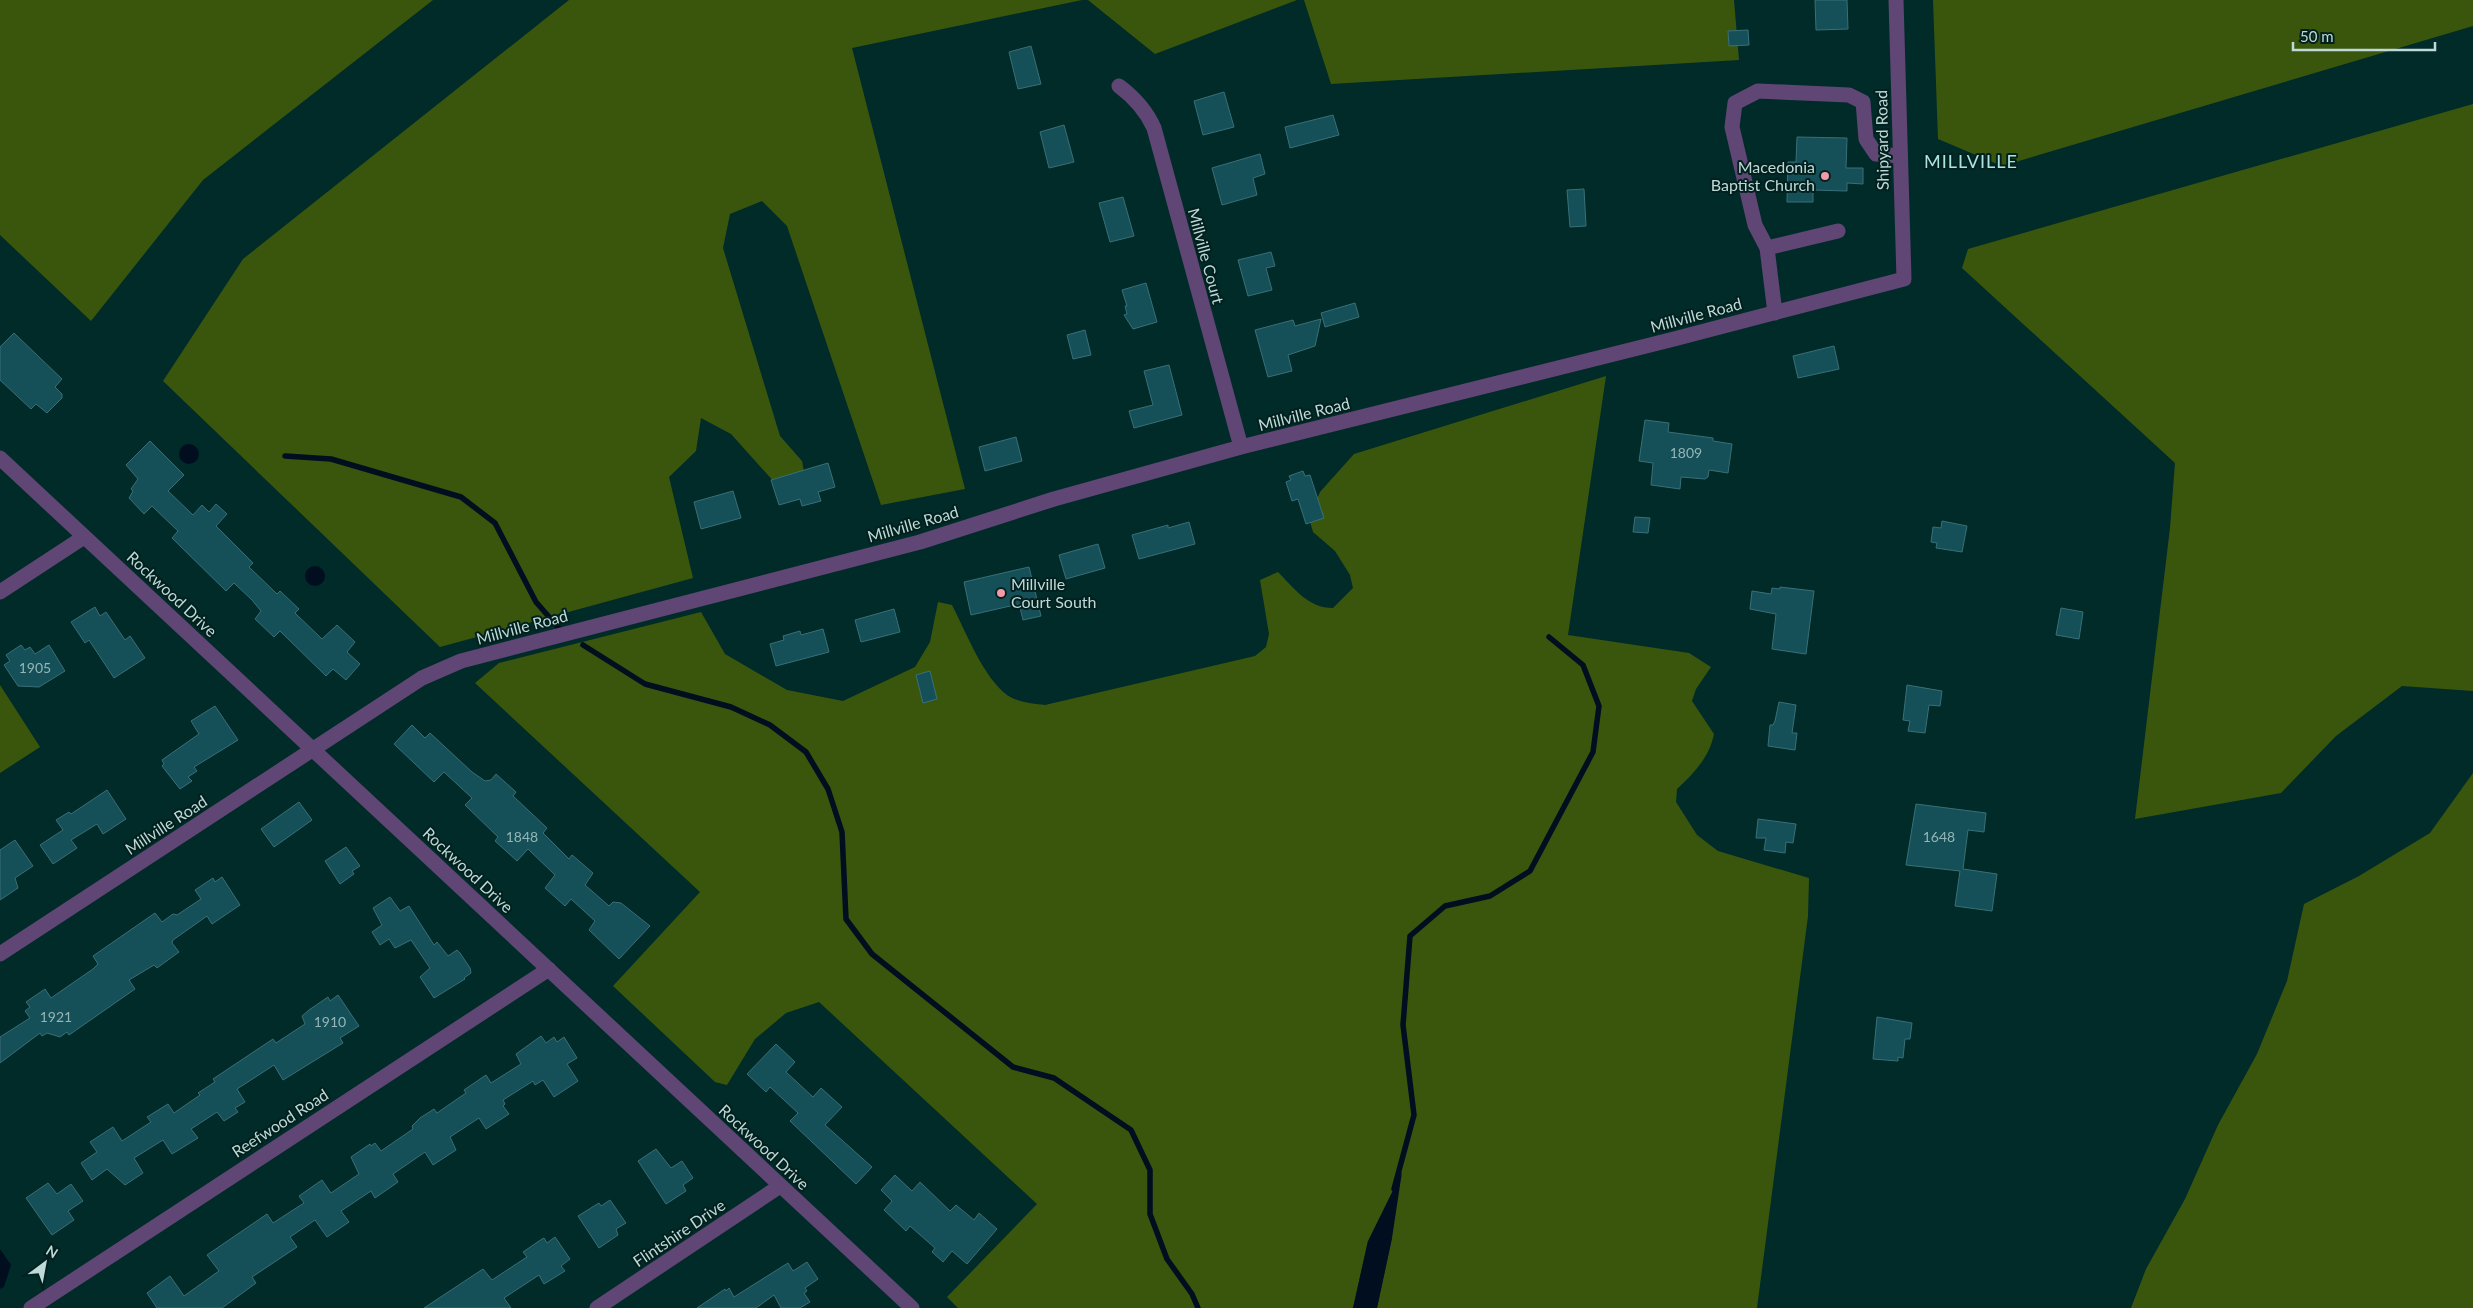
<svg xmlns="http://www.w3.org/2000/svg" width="2473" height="1308" font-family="Lato,sans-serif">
<rect width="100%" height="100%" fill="#002b29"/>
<path fill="#3a560d" d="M0 0H433L203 180 91 321 0 235Z
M569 0H1082L852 48 965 489 881 505 787 226 762 201 730 214 723 248 780 436 802 461 808 493 776 484 731 434 701 418 696 451 669 477 693 578 440 647 163 381 243 259Z
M1088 0H1297L1155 54Z
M1304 0H1734L1739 60 1331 84Z
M1933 0H2473V26L2002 166 1938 139Z
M2473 104V691L2402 686 2336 736 2281 793 2135 819 2170 528 2175 463 1962 268 1968 249Z
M1606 376 1568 635 1689 653 1711 667 1696 689 1692 701 1714 734C1709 758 1694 773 1677 789L1676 802 1697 835 1718 851 1809 878 1808 916 1757 1308H1377L1392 1238 1368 1241 1353 1308H958L947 1297 1037 1204 819 1002 786 1013 755 1039 727 1085 715 1082 613 986 700 892 475 683 499 663 701 612 725 654 787 690 843 701 915 667 930 642 938 602 952 605C966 632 983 677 1007 695 1017 702 1033 704 1045 705L1255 656 1266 647 1269 634 1260 580 1278 572C1295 589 1308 608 1333 608L1353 588 1350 575 1335 551 1313 532 1309 518 1320 492 1354 454Z
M0 685 40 747 0 773Z
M2473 773V1308H2131L2146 1269 2185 1199 2218 1125 2257 1054 2287 981 2304 904 2359 876 2430 833Z"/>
<path fill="#000e20" d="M179 454a10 10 0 1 1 20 0a10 10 0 1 1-20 0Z
M305 576a10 10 0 1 1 20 0a10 10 0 1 1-20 0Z
M1402 1172 1392 1238 1377 1308H1353L1368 1241Z
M0 1249 11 1265 4 1287 0 1289Z"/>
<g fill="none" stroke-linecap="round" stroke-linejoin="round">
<path stroke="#000e20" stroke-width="5.5" d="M285 456 331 459 461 497 495 523 536 602 564 634
M583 645 645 684 731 707 770 725 806 752 828 789 842 832 846 919 872 954 1013 1067 1054 1078 1131 1130 1150 1170V1214L1167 1259 1192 1294 1198 1308
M1394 1189 1414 1115 1403 1025 1410 936 1445 906 1490 896 1530 871 1593 752 1599 706 1583 665 1549 637"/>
</g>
<path fill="#154f57" stroke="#397078" d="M1815 0H1847L1848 29 1816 30Z
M1748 30 1749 45 1729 46 1728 31Z
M1031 46 1041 84 1018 89 1009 52Z
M1224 92 1234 127 1203 135 1194 101Z
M1333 115 1339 135 1290 148 1285 127Z
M1064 125 1074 162 1049 168 1040 132Z
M1797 137 1847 138 1846 168H1863V184L1847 183V191L1813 190V202H1787L1788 162H1796Z
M1260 154 1265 174 1253 178 1257 195 1222 205 1212 168Z
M1584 189 1586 226 1570 227 1567 190Z
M1123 197 1134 236 1110 242 1099 203Z
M1271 252 1275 266 1266 268 1272 290 1248 296 1238 260Z
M1146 283 1157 322 1133 329 1124 315 1127 314 1125 306H1127L1122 290Z
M1355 303 1359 317 1325 327 1321 313Z
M1321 319 1315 346 1288 355 1292 371 1268 377 1255 330 1293 320 1295 326Z
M1085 330 1091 355 1073 359 1067 335Z
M14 333 62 379 55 387 62 394V398L47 413 36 404 31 409 0 380V347Z
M1834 346 1839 369 1798 378 1793 356Z
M1169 365 1182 415 1134 428 1129 411 1153 405 1144 371Z
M1645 420 1669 423 1668 432 1713 438V441L1732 444 1728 473 1709 470 1708 477 1705 479 1681 477 1680 489 1651 485 1653 463 1639 461Z
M1016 437 1022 461 985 471 979 447Z
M150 441 184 475 168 491 193 515 202 505 209 512 216 504 227 514 216 526 253 563 249 567 277 594 280 591 299 609 295 613 322 639 337 625 355 642 347 652 360 664 346 680 333 669 326 676 280 631 274 637 255 619 261 611 252 600 234 583 226 591 172 538 178 531 152 506 144 514 129 498 133 491 131 489 138 479 126 465Z
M828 463 835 487 818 492 821 501 802 506 800 499 779 505 771 480Z
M1303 471 1305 476 1310 475 1324 518 1306 524 1298 499 1292 501 1286 482 1291 480 1289 476Z
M733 491 741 518 701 529 694 502Z
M1635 517 1650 518 1648 533 1633 532Z
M1942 521 1967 526 1962 552 1936 548 1937 543 1931 542 1933 527 1941 528Z
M1189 522 1195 544 1139 559 1132 535 1168 525V528Z
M1098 544 1105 568 1066 579 1059 555Z
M1029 567 1041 616 1023 620 1019 604 971 615 964 582Z
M1780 587 1814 591 1806 654 1772 649 1776 614 1750 609 1752 591 1771 594 1772 588 1780 589Z
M95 607 100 616 106 612 125 640 130 636 145 658 114 678 89 640 85 643 71 622Z
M2061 608 2083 612 2079 639 2056 635Z
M894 609 900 632 861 642 855 620Z
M823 629 829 652 776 666 770 644 784 640 783 636 800 631 801 635Z
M21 645 25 650 30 647 35 654 49 645 65 671 39 687 18 686 4 665 10 661 6 655Z
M930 671 937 699 923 703 916 675Z
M1907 685 1942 691 1940 706 1929 705 1925 733 1908 731 1910 721 1903 720Z
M1779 702 1796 705 1792 733H1797L1795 750 1768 746 1770 725H1773L1775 721Z
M215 706 238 740 194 767 197 771 188 777 192 781 180 789 162 766 164 764 162 760 199 734 191 721Z
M412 725 425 738 430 733 472 772 485 781 491 780 496 774 516 792 513 796 547 828 543 833 569 859 572 855 593 873 585 885 609 906 613 902 621 903 650 926 619 959 589 930 595 921 571 899 565 906 545 888 555 875 528 849 517 861 495 841 498 837 465 805 472 798 444 772 434 782 394 744Z
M107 790 126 819 103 834 97 824 71 840 77 848 53 864 40 845 63 830 56 820 69 812 71 814Z
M299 802 312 820 274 847 261 829Z
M1916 804 1986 813 1984 832 1968 830 1963 869 1997 874 1992 911 1955 906 1960 871 1906 865Z
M1758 819 1796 824 1793 843 1786 842 1785 853 1764 850 1766 838H1756Z
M15 840 33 866 15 878 18 888 0 900V850Z
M346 847 360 866 352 871 354 874 340 884 325 861Z
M222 877 240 905 212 924 207 916 173 940 172 943 179 952 157 968 154 965 129 980 135 989 69 1035 67 1032 60 1037 47 1033 42 1036 40 1033 0 1063V1037L30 1018 25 1011 30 1007 26 1002 45 989 51 998 93 969 98 964 93 956 155 913 162 922 173 914 177 915 201 899 195 890 213 878 215 882Z
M390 897 400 911 409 906 434 945 437 942 448 956 457 950 460 953 470 968 471 973 464 978 465 979 434 998 420 977 430 968 411 940 395 948 389 939 380 945 372 932 382 925 373 908Z
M338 995 359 1026 340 1038 343 1043 283 1080 274 1065 237 1089 245 1102 235 1108 238 1112 224 1121 217 1112 191 1129 198 1138 172 1154 163 1140 134 1158 143 1173 125 1185 107 1169 92 1180 81 1163 97 1152 90 1142 113 1127 122 1141 151 1122 147 1117 168 1104 174 1113 200 1095 198 1093 215 1082 213 1079 273 1039 276 1043 305 1024 302 1016 309 1010 328 997 330 1001Z
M1877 1017 1912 1023 1910 1039H1905L1903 1058 1898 1057V1061L1873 1059Z
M541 1036 546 1043 554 1037 557 1042 564 1037 577 1058 567 1064 578 1081 554 1097 543 1080 535 1085 533 1081 503 1100 505 1104 503 1106 509 1114 486 1129 479 1118 450 1137 456 1150 433 1165 425 1152 393 1174 398 1182 375 1198 371 1191 341 1211 349 1222 327 1237 315 1220 290 1237 297 1247 252 1277 256 1283 222 1308H157L147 1293 170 1276 184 1296 219 1271 207 1255 267 1214 273 1223 304 1203 299 1196 322 1180 331 1193 359 1174 351 1157 370 1144 371 1146 375 1143 381 1151 413 1129 412 1126 420 1118 434 1109 437 1113 466 1093 464 1090 486 1075 491 1083 521 1064 516 1054Z
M776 1044 795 1062 786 1072 813 1097 821 1088 842 1107 825 1125 872 1167 856 1184 790 1121 798 1113 770 1087 766 1092 747 1074Z
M656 1149 671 1168 682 1161 693 1178 683 1185 686 1191 666 1204 638 1161Z
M895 1175 912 1191 920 1182 950 1211 956 1205 974 1220 979 1213 997 1229 967 1264 952 1251 943 1262 932 1252 935 1248 910 1226 906 1231 884 1210 892 1201 881 1190Z
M48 1183 57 1194 71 1184 83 1201 68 1211 74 1220 52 1235 26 1198Z
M610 1200 626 1223 616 1229 618 1235 599 1248 578 1216 599 1203 601 1206Z
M555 1237 570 1259 561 1266 565 1271 544 1284 539 1275 504 1298 511 1308H424L483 1269 492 1280 527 1257 523 1252 542 1239 544 1238 547 1243Z
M807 1262 818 1279 805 1288 807 1291 804 1293 810 1302 800 1308H781L774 1295 756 1308H697L725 1289 726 1291 729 1288 734 1297 788 1263 793 1271Z"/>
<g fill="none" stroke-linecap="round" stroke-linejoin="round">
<path stroke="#604674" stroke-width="15" d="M1119 86C1135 98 1146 110 1154 128L1241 447
M1838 231 1767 248 1755 225 1732 127 1735 103 1758 91 1849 95 1863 102 1866 139 1876 154 1900 156
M1767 248 1775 313
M0 458 912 1308
M0 592 84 537
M0 954 422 678 461 661 920 542 1054 499 1241 447 1674 339 1904 279 1896 0
M31 1308 549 969
M597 1308 780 1186"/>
</g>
<g fill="#f39aa9" stroke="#02201e" stroke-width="2">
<circle cx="1825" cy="176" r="5"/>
<circle cx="1001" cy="593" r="5"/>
</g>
<g text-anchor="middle" stroke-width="4" stroke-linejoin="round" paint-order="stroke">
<g font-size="14" fill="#94b6b7">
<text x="1686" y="458">1809</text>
<text x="35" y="673">1905</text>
<text x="522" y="842">1848</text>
<text x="1939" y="842">1648</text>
<text x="56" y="1022">1921</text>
<text x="330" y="1027">1910</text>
</g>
<g font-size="16" fill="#bed9d7" stroke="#02201e">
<text transform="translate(1882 140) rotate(-91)" y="6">Shipyard Road</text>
<text transform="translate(1206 256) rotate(75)" y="6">Millville Court</text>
<text transform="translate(1696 315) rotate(-15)" y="6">Millville Road</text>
<text transform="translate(1304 414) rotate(-14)" y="6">Millville Road</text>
<text transform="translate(913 524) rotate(-16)" y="6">Millville Road</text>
<text transform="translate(172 594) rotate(43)" y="6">Rockwood Drive</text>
<text transform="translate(522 627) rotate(-15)" y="6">Millville Road</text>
<text transform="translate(166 825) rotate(-33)" y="6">Millville Road</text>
<text transform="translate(468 870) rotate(43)" y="6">Rockwood Drive</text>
<text transform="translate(280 1123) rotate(-33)" y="6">Reefwood Road</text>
<text transform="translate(764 1147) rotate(43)" y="6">Rockwood Drive</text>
<text transform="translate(679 1233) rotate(-34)" y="6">Flintshire Drive</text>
</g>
<g font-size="16" fill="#bed9d7" stroke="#02201e" text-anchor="end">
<text x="1815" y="173">Macedonia<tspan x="1815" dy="18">Baptist Church</tspan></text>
<text x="1011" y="590" text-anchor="start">Millville<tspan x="1011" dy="18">Court South</tspan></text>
</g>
<g font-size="18" letter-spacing="1" fill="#aae4de" stroke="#02201e">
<text x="1971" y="168">MILLVILLE</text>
</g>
</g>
<g transform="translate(45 1263) rotate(32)" stroke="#02201e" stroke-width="4" paint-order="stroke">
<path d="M0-4L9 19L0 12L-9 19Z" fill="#bed9d7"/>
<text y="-8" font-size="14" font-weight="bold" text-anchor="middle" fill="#bed9d7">N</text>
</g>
<path d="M2293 42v8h142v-8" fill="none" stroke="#bed9d7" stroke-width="2.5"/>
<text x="2300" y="42" font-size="15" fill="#bed9d7" stroke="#02201e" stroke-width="4" paint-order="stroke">50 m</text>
</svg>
